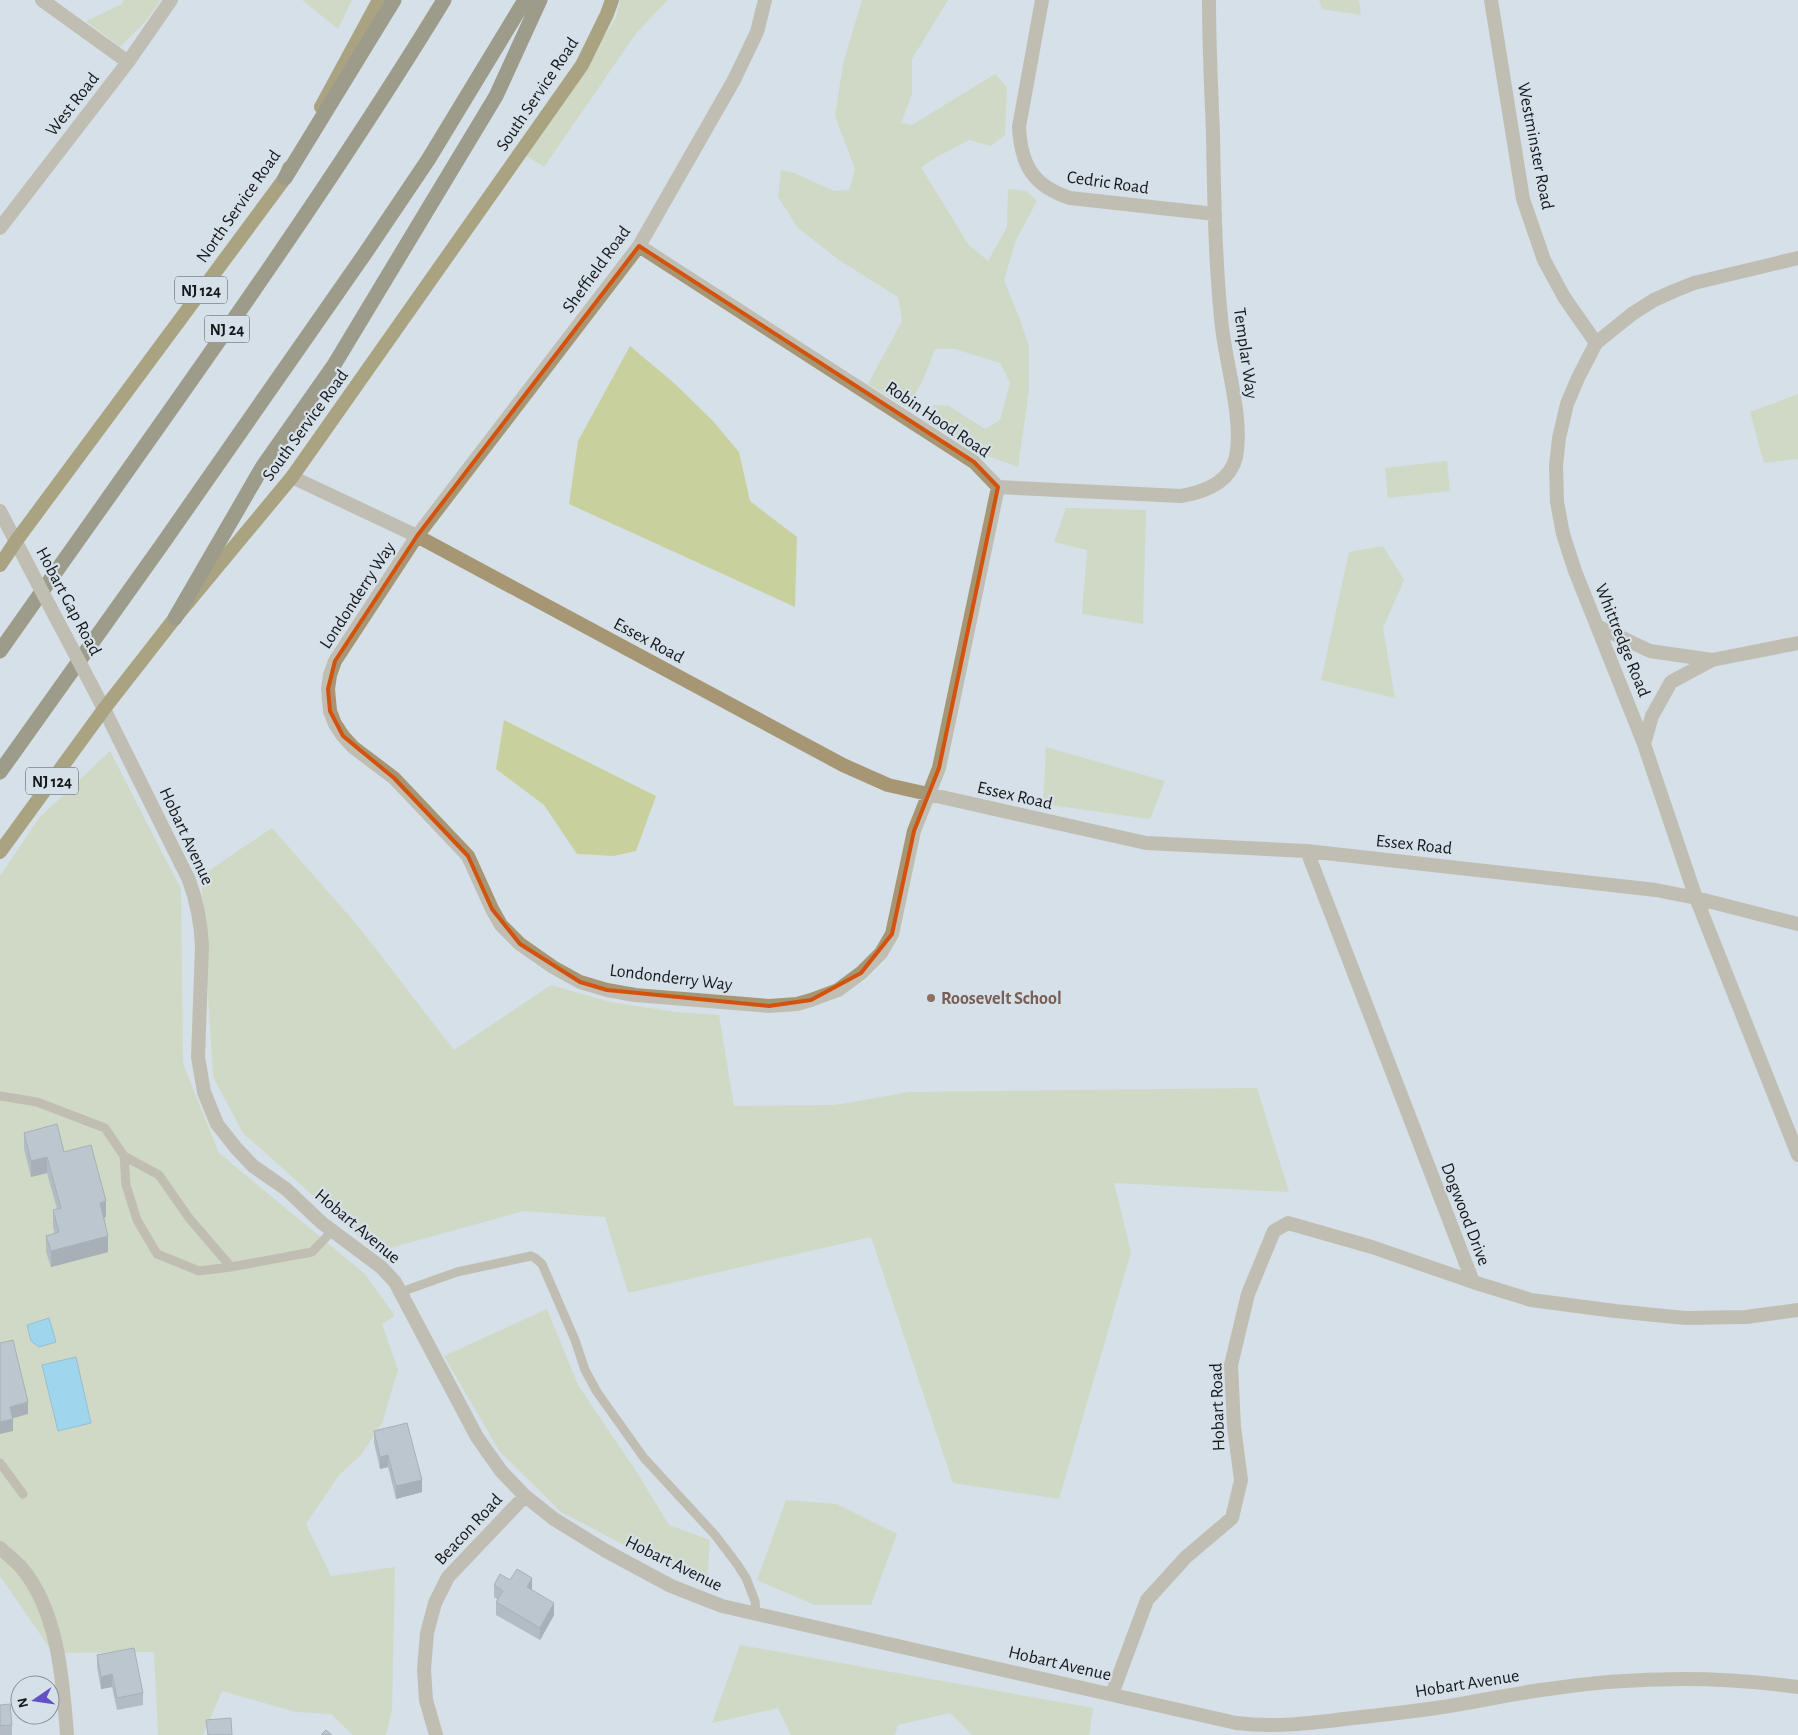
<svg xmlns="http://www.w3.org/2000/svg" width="1798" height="1735" font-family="'Alegreya Sans',sans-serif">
<rect width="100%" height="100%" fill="#d6e0e8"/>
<path fill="#c8d19e" d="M124 0H161L147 20 120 47 86 21 122 4Z
M302 0H352L338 29Z
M620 0H668L637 32 544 167 525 155 616 18Z
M862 0H948L912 59V94L901 123 912 125 995 74 1007 87 1005 135 991 146 969 140 937 157 921 167 968 244 988 261 1007 227 1008 189 1026 191 1037 201 1016 240 1004 280 1019 317 1029 346V390L1018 467 977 452 925 421 934 405 949 406 985 429 1000 420 1010 383 1000 363 955 349H935L923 380 907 408 868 384 902 321 898 297 839 260 798 228 778 197 781 170 794 173 834 191 849 190 855 169 835 116 843 64Z
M1319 0H1359L1361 15 1322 9Z
M630 346 674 383 713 421 739 452 750 501 797 537 795 607 569 504 578 441Z
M1798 394V459L1764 463 1750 412Z
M1447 461 1450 491 1388 498 1385 468Z
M1066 508 1146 510 1143 624 1082 614 1087 550 1054 542Z
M1383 546 1404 580 1383 628 1395 698 1321 680 1349 552Z
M504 720 656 796 636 851 614 856 577 854 544 805 496 769Z
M1046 747 1165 781 1150 819 1043 804Z
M110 751 181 889 183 1064 219 1153 365 1274 395 1316 382 1324 398 1370 382 1423 361 1455 339 1475 306 1524 331 1576 395 1567 392 1710 386 1735H353L331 1714 296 1712 222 1691 203 1735H158L154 1652 53 1653 0 1576V876L39 818Z
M272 828 358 926 454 1050 551 985 610 1002 676 1012 719 1015 734 1106 835 1105 909 1092 1257 1088 1289 1192 1114 1183 1131 1252 1059 1499 953 1483 871 1237 628 1293 605 1217 523 1211 376 1252 243 1133 213 1077 201 876Z
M547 1309 578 1385 638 1474 669 1525 710 1540 707 1581 628 1547 561 1512 500 1452 444 1356Z
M786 1500 837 1504 897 1534 871 1605H815L757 1580Z
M740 1645 1093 1708 1089 1735H972L950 1713 898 1725 895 1735H791L778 1708 712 1723Z"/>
<path fill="#61caf4" stroke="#4a95b3" d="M49 1318 56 1342 39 1347 31 1341 27 1325Z
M76 1357 91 1423 58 1431 42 1365Z"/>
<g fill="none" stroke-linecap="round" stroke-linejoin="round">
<path stroke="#a69674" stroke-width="9" d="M0 1096 37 1102 105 1128 124 1156 159 1175 189 1218 231 1267 312 1252 332 1231
M124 1156 126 1185 137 1220 157 1254 199 1271 231 1267
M401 1292 457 1272 531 1256 535 1258 542 1264 575 1340 585 1370 597 1392 644 1458 715 1535 737 1564 746 1578 755 1601 756 1614
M0 1463 23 1494"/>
<path stroke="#a69674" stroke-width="14" d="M42 0 128 62
M1042 0 1019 127C1021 165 1033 186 1070 198L1215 214
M1491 0 1523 199 1544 260 1564 297 1596 343
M0 228 128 62 171 0
M639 246 974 462 998 487 939 768 914 831 892 934 881 953 861 973 838 990 811 1000 797 1004 769 1006 635 995 607 990 580 982 553 967 520 944 501 925 492 909 468 856 394 778 353 747 343 736 335 724 330 711 328 689 330 675 335 661 417 536 639 246 734 80 757 32 765 0
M1798 258 1694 283 1674 291 1654 300 1632 314 1596 343 1578 378 1567 404 1559 438 1556 466 1557 502 1563 534 1575 571 1644 744 1696 898 1798 1155
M292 477 417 536 843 765 888 785 1146 843 1307 851 1656 890 1696 898 1798 924
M998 487 1181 496C1205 492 1230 482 1236 457 1244 417 1224 359 1221 318 1215 256 1214 194 1213 133 1211 88 1209 44 1209 0
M1597 626 1650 651 1712 660 1798 643
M104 709 189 880C197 902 201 923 202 946L198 1057 204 1092 217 1124 236 1148 253 1166 286 1189 322 1223 381 1267 395 1282 477 1437 501 1471 525 1496 554 1519 606 1551 671 1586 722 1606 1236 1723C1276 1728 1313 1723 1353 1718 1381 1715 1408 1712 1436 1708 1471 1703 1506 1695 1541 1690 1626 1677 1712 1675 1798 1687
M1644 744 1652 716 1671 682 1712 660
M1307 851 1473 1282 1531 1300 1615 1311 1685 1318 1746 1317 1798 1310
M0 1548C7 1554 14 1560 20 1566 58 1609 63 1681 67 1735
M1112 1694 1147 1600 1186 1557 1232 1518 1241 1480 1234 1427 1231 1365 1248 1294 1274 1231 1288 1223 1372 1247 1473 1282
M436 1735 426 1700 424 1669 427 1633 435 1603 448 1577 525 1496"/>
<path stroke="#a69674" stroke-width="14" d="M0 511 29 567
M92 686 104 709"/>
<path stroke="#755906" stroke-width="14" d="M321 107 379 0
M0 565 16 541 285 178 289 168
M0 852 104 709 175 618 292 477 582 65 607 14 612 0"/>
<path stroke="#594718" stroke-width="15" d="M285 178 394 0
M175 618 263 466 334 365 496 96 540 0
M0 651C151 436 307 224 444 0
M0 772 161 546 364 255 428 160 525 0"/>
<path stroke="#a69674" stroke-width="14" d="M29 567 92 686"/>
</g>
<path fill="#889096" d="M24 1133 64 1152 106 1217 104 1218 108 1252 51 1267 46 1252V1236L55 1234 53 1227V1210L57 1209 47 1173 31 1177 24 1149Z
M374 1431 422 1492 396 1499 388 1467 380 1469 374 1443Z
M510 1580 532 1590 554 1615 540 1640 496 1615V1602L498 1600 494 1597V1585Z
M97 1655 143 1693V1705L117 1710 112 1687 101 1689 97 1667Z
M0 1705 12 1725V1735H0Z"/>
<path fill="#6f757a" d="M47 1157V1173L31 1177V1161Z
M106 1201V1217L100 1219V1203Z
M108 1236V1252L51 1267V1251Z
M28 1402V1414L10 1419V1407Z
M13 1419V1431L0 1434V1422Z
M388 1455V1467L380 1469V1457Z
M422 1480V1492L396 1499V1486Z
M532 1578V1590L527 1587Z
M554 1603V1615L540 1640V1628Z
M112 1674V1687L101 1689V1677Z"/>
<path fill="#9ea7af" stroke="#6f757a" d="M57 1124 64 1152 91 1145 106 1201 100 1203 108 1236 51 1251 46 1236 59 1232 53 1210 61 1208 47 1157 31 1161 24 1133Z
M13 1340 28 1402 10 1407 13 1419 0 1422V1343Z
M407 1423 422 1480 396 1486 388 1455 380 1457 374 1431Z
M517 1569 532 1578 527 1587 554 1603 540 1628 496 1602 503 1591 494 1585 500 1574 510 1580Z
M134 1648 143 1693 117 1698 112 1674 101 1677 97 1655Z
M10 1704 12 1725 0 1726V1705Z
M231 1718 232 1735H208L206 1720Z
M326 1730 332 1735H321Z"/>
<path d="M0 0H1798V1735H0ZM639 246 974 462 998 487 939 768 914 831 892 934 861 973 811 1000 769 1006 607 990 580 982 520 944 492 909 468 856 394 778 343 736 330 711 328 689 335 661 417 536Z" fill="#d6e0e8" fill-opacity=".55" fill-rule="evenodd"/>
<path fill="none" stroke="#d3530e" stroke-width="4" stroke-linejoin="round" d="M639 246 974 462 998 487 939 768 914 831 892 934 861 973 811 1000 769 1006 607 990 580 982 520 944 492 909 468 856 394 778 343 736 330 711 328 689 335 661 417 536Z"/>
<circle fill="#8d6e63" stroke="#d6e0e8" stroke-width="2" cx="931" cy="998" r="5"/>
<g text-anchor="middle" stroke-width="4.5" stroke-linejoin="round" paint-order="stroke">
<g fill="#d6e0e8" stroke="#4f5558" stroke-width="1">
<rect x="175" y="276.5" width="52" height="27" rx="4"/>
<rect x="204.5" y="315.5" width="45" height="27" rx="4"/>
<rect x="26" y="767.5" width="52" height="27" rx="4"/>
</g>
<g font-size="16" font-weight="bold" fill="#15191b">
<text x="201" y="296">NJ 124</text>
<text x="227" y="335">NJ 24</text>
<text x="52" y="787">NJ 124</text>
</g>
<g font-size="18" fill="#15191b" stroke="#d6e0e8">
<text transform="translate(537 94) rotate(-56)" y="6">South Service Road</text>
<text transform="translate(72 104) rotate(-52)" y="6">West Road</text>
<text transform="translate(1536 146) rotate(79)" y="6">Westminster Road</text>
<text transform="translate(1108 182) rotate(8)" y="6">Cedric Road</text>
<text transform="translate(238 206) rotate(-55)" y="6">North Service Road</text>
<text transform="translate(596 269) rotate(-54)" y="6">Sheffield Road</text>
<text transform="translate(1246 353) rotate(82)" y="6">Templar Way</text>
<text transform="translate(938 419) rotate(34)" y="6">Robin Hood Road</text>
<text transform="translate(305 425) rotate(-54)" y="6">South Service Road</text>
<text transform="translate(357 595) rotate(-57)" y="6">Londonderry Way</text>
<text transform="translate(69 601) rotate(62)" y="6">Hobart Gap Road</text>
<text transform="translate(649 640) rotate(28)" y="6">Essex Road</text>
<text transform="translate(1623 640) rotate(68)" y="6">Whittredge Road</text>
<text transform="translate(1015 795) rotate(13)" y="6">Essex Road</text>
<text transform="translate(187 836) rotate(65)" y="6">Hobart Avenue</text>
<text transform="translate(1414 844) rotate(6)" y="6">Essex Road</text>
<text transform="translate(671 977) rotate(7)" y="6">Londonderry Way</text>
<text transform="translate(1466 1214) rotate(69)" y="6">Dogwood Drive</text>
<text transform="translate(358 1226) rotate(40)" y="6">Hobart Avenue</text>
<text transform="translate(1217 1407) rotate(-92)" y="6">Hobart Road</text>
<text transform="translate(468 1529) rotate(-47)" y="6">Beacon Road</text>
<text transform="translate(674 1563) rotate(26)" y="6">Hobart Avenue</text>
<text transform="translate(1060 1663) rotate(13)" y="6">Hobart Avenue</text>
<text transform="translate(1467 1683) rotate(-9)" y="6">Hobart Avenue</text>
</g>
<g font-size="18" font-weight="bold" fill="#785e54" stroke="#d6e0e8" text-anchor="start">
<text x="941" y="1004">Roosevelt School</text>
</g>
</g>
<g transform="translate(35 1700) rotate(257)"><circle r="24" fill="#d6e0e8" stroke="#899096"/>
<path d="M0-4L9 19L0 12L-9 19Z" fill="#6350c9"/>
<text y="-8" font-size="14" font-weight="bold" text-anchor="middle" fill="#15191b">N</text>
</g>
</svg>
